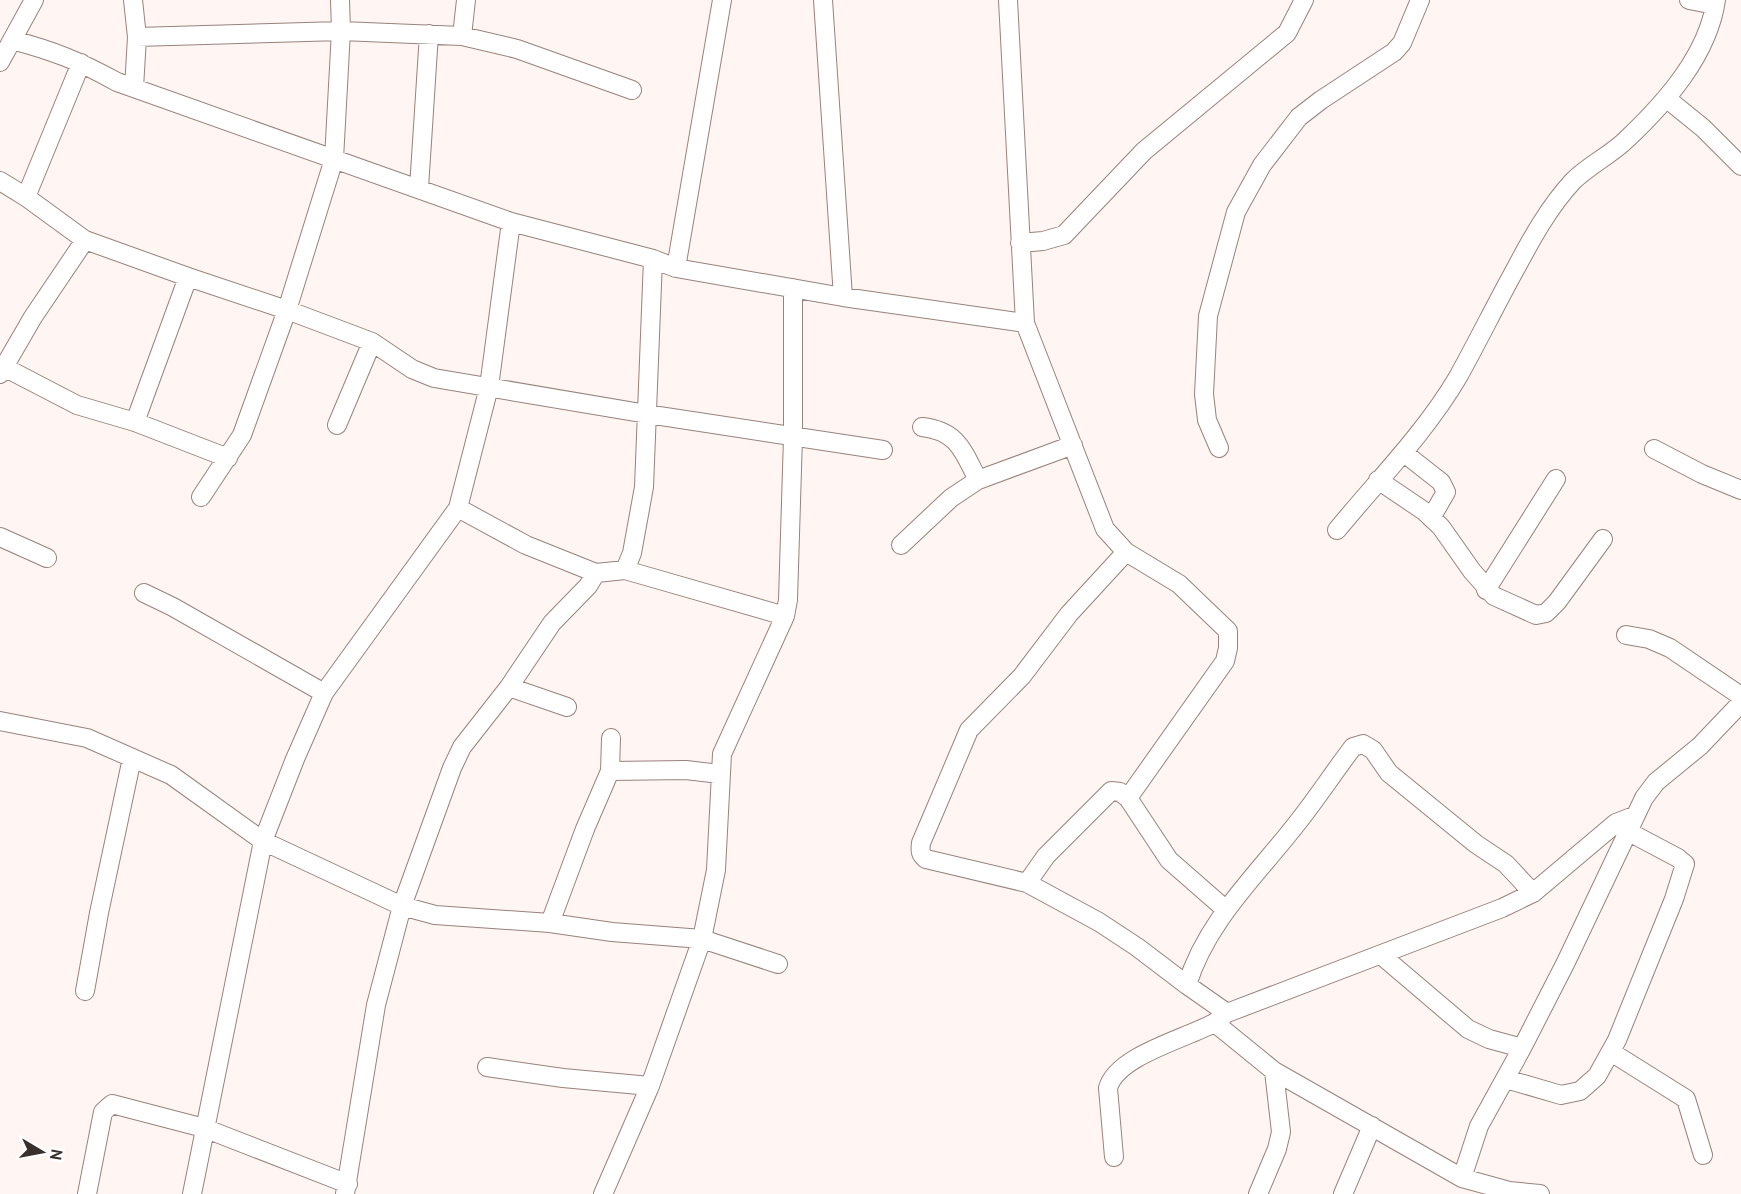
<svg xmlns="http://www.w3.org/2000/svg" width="1741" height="1194" font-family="'PT Sans',sans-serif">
<rect width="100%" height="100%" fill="#fff5f2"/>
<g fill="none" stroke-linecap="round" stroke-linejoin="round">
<defs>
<path id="minor" d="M133 0 137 37 134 88
M823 0 843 297
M1008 0 1025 323 1105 529 1126 552 1179 584 1228 631V648L1225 661 1128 798
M1689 0 1715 5
M462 36 466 0
M137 37 341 31 462 36 517 49 632 90
M12 40C54 51 79 61 117 82L511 222 653 259 676 268 843 297 1025 323
M0 62 34 0
M1666 98 1703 128 1741 166
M0 181 26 197 81 63
M419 188 429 34
M26 197 85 240 188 277 287 310 372 342 412 369 434 378 647 414 883 450
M1020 243 1043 241 1064 235 1144 151 1287 33 1304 0
M676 268 722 0
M0 365 77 405 135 422 228 458
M0 374 33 317 85 240
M135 422 188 277
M337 425 372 342
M922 427C958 431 963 451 978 480
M1219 448 1207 420 1204 394 1208 316 1236 212 1262 165 1299 117 1321 100 1394 52 1402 43 1420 0
M1654 449 1702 474 1741 490
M1404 453 1441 482 1446 492 1431 518
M1378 480 1424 511 1441 527 1472 571 1494 596 1536 615 1546 613 1557 602 1603 539
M201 497 242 435 287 310 334 159 341 31 340 0
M458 508 526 545 596 573 625 570 785 616
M1337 530C1378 480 1425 433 1458 377 1478 341 1496 304 1516 268 1532 238 1549 207 1573 181 1589 165 1611 155 1627 139 1666 102 1708 55 1716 0
M0 537 47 558
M901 545 951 498 978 480 1073 445
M1126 552 1069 614 1022 676 969 730 921 843C920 851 920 854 926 859L1027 883 1099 922 1137 947 1187 985
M625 570 632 553 644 487 653 259
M1486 590 1556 479
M144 593 173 607 324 693
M1626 635 1649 639 1670 648 1741 696
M509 687 567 707
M0 721 87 738 171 775 263 841 402 906 435 915 550 923 612 932 702 939 778 964
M610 771 686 770 720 774
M1027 883 1046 856 1111 791 1120 792 1128 798 1169 860 1225 909
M550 923 585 829 610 771 611 738
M1381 955 1468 1029 1489 1039 1522 1048
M85 991 99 913 132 758
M1227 1013 1187 985C1207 920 1258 874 1298 822 1317 798 1334 772 1353 747L1363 744 1373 750 1389 773 1476 844 1506 864 1533 893
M1215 1023 1274 1071 1462 1178 1509 1191 1540 1194
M1611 1052 1686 1099 1703 1155
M487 1067 563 1078 650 1086
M1506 1079 1561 1095 1580 1091 1597 1076 1617 1040 1674 899 1685 864 1678 858 1627 831
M1114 1157 1108 1088C1117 1056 1184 1039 1212 1024 1218 1021 1222 1017 1227 1013L1502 908 1533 893 1616 823 1634 816
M1462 1178 1479 1126 1522 1048 1566 962 1644 798 1656 782 1700 746 1741 703
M87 1194 103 1112 112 1104 204 1128 348 1184
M192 1194 263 841 295 759 324 693 458 508 489 387 511 222
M345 1194 376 1005 402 906 452 768 462 747 509 687 552 623 588 586 596 573
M603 1194 650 1086 702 939 716 870 722 754 785 616 788 600 793 437V288
M1258 1194 1277 1149 1281 1132 1274 1071
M1343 1194 1372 1126"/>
</defs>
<use href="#minor" stroke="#98827c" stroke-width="20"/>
<use href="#minor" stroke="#fff" stroke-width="18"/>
</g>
<g transform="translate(42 1152) rotate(100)" stroke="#ffffff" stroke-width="4.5" paint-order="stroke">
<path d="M0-4.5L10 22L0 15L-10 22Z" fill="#39302d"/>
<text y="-9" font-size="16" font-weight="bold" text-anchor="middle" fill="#39302d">N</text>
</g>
</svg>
